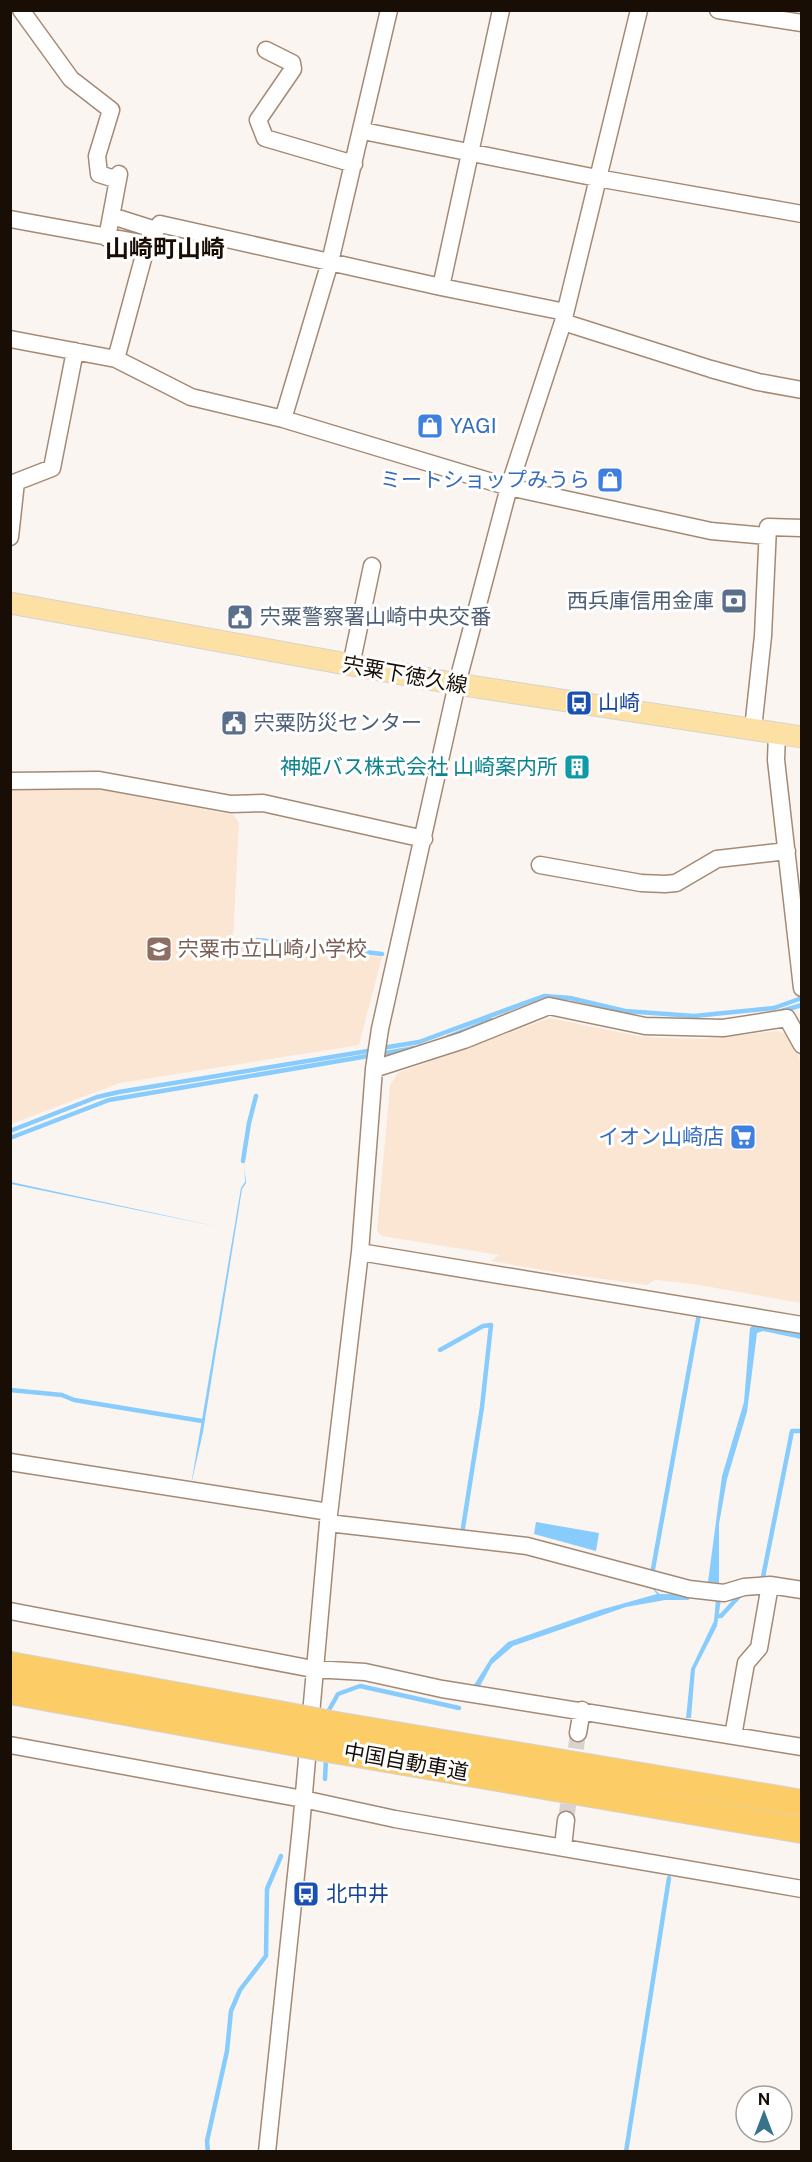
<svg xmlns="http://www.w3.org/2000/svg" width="812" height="2162" font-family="'Public Sans','Noto Sans JP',sans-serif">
<rect width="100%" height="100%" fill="#fbf5f1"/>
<path fill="#fbe6d4" d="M11 785 91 788 234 815 239 823 233 941 382 957 359 1045 120 1083 11 1124Z
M550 1018 638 1036 667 1038 704 1039 777 1031 787 1034 801 1060V1303L693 1284 655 1280 647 1285 566 1274 491 1261 499 1255 382 1236 377 1231 390 1085 398 1073Z"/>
<path fill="#87ccfd" d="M244 1155H246L244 1162 246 1183 242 1189 203 1432 191 1485 241 1188 245 1182Z
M11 1182 219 1227 11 1184Z
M755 1323 801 1333V1339L763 1331 757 1333 747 1412 727 1479 719 1524V1583L708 1582 722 1476 744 1402 750 1328Z
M536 1522 599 1533 596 1551 534 1534Z
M650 1586 660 1594H687L689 1600H665L626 1607 513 1646 492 1664 480 1686 474 1685 491 1658 508 1642 600 1610 657 1594Z
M716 1599H721L717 1626 695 1669 691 1718H686L691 1669 714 1621Z"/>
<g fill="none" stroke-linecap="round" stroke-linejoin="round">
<path stroke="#87ccfd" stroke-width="4.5" d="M257 940 382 954
M778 1012 802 1005
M448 1037 491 1020
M382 1048 419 1042 544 996 570 998 625 1011 694 1016 774 1008 802 998
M10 1131 97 1097 119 1092 374 1050
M10 1138 109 1100 415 1048
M243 1161 249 1123 256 1096
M440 1350 483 1326 491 1325 482 1407 463 1528
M10 1390 62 1395 74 1400 202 1421
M653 1569 699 1314
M763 1577 792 1431H802
M717 1616H721L743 1592
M329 1717V1710L338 1694 360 1686 459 1708
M325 1779 326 1758
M208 2152 207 2141 227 2051 231 2011 240 1990 266 1956 267 1889 281 1856
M626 2152 669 1878"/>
<path stroke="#d9d2ce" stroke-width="16" stroke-dasharray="16 8" stroke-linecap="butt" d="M566 1820 578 1733"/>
<defs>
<path id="minor" d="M21 10 71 79 111 110 97 156 99 174 118 180
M718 10 802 23
M266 50 292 63 293 69 258 120 265 138 354 164
M363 131 597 178 802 214
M112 216 156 230
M10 219 147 244 160 224 441 287 565 312
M107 238 119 174
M441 287 501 10
M563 322 711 369 758 382 802 390
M10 339 116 359 191 397 283 419 509 487 711 531 767 536
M116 359 147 244
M283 419 330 262 389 10
M10 537 16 482 52 468 75 351
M351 665 372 566
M753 729 763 636 768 527 802 528
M777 733 776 760 802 988
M10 781 99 780 231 804 263 803 424 839
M540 865 641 883 665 884 676 883 717 859 787 851
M374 1069 464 1040 549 1006 645 1026 723 1028 787 1018 802 1045
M360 1252 802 1325
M10 1462 329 1512
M328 1523 527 1546 689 1589 724 1593 744 1587 770 1585 802 1590
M10 1611 313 1669 365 1672 442 1689 802 1747
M578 1733 582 1710
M733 1736 746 1663 759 1648 770 1585
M10 1745 303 1799 395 1819 802 1889
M563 1847 566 1820
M267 2152 301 1827 328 1523 360 1252 374 1069 380 1029 457 684 509 487 563 322 639 10"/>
<path id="major" d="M10 603 457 684 802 737"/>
<path id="highway" d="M10 1665 284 1715
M10 1691 285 1741
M336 1725 802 1803
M334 1750 802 1830"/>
</defs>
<use href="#minor" stroke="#a48a74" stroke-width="19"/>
<use href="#major" stroke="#d5d4d2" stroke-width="23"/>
<use href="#highway" stroke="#d5d4d2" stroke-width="28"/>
<use href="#minor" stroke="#fff" stroke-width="16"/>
<use href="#major" stroke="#fde0a3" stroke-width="21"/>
<use href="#highway" stroke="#fccc66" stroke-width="26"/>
<defs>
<path id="highway-bridge" d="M284 1715 336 1725
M285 1741 334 1750"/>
</defs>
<use href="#highway-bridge" stroke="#d5d4d2" stroke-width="28" stroke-linecap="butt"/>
<use href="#highway-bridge" stroke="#fccc66" stroke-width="26"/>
</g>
<defs>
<symbol id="shop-square" viewBox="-11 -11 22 22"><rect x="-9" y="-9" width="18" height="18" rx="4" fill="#3f7fe0" stroke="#fff"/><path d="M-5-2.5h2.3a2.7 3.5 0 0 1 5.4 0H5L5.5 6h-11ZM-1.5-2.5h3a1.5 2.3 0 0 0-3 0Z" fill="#fff"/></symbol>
<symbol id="bank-square" viewBox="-11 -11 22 22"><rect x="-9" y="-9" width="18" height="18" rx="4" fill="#5c6f8a" stroke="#fff"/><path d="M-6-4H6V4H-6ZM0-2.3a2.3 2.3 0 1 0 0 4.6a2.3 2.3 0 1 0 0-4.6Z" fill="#fff"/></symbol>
<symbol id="civic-square" viewBox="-11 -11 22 22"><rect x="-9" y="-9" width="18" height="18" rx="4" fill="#5c6f8a" stroke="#fff"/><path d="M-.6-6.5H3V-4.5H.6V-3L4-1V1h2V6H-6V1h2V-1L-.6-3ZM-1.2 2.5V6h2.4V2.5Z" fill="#fff"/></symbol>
<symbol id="bus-square" viewBox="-11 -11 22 22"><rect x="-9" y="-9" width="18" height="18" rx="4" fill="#1a4fb4" stroke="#fff"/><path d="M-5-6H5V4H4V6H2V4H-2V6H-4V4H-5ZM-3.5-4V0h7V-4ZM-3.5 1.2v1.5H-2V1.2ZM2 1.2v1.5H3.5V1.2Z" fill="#fff"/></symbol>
<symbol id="building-square" viewBox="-11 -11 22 22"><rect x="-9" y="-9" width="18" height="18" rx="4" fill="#0f9aa8" stroke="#fff"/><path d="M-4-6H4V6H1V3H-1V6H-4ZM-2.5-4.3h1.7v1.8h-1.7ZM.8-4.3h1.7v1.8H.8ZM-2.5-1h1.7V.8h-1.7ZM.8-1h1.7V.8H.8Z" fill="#fff"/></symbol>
<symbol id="school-square" viewBox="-11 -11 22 22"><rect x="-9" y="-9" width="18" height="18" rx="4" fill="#8d6e63" stroke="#fff"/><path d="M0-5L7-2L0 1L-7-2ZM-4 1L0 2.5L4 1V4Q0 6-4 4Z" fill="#fff"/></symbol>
<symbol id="supermarket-square" viewBox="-11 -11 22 22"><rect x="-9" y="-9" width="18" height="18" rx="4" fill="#3f7fe0" stroke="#fff"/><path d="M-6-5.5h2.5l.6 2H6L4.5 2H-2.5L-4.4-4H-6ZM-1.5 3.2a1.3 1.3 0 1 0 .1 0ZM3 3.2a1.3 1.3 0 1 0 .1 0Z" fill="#fff"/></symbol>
</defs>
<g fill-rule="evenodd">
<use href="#shop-square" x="415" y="411" width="30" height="30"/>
<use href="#shop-square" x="595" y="465" width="30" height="30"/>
<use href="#bank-square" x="719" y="586" width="30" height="30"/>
<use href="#civic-square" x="225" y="602" width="30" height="30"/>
<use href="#bus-square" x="564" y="688" width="30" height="30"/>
<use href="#civic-square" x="219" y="708" width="30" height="30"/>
<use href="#building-square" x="562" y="752" width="30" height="30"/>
<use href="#school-square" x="144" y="934" width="30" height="30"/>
<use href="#supermarket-square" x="728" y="1122" width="30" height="30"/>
<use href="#bus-square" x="291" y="1879" width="30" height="30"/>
</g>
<g text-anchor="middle" stroke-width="6" stroke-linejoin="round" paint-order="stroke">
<g font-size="21" fill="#366cbe" stroke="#fff" text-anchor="end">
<text x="450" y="433" text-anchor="start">YAGI</text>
<text x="590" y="487">ミートショップみうら</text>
<text x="724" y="1144">イオン山崎店</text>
</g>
<g font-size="21" fill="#4e5e75" stroke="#fff" text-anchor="start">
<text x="714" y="608" text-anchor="end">西兵庫信用金庫</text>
<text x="260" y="624">宍粟警察署山崎中央交番</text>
<text x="254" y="730">宍粟防災センター</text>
</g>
<g font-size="21" fill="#180e06" stroke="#fff">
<text transform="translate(405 675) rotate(10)" y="7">宍粟下徳久線</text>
<text transform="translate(406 1762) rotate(10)" y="7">中国自動車道</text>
</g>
<g font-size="21" fill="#164399" stroke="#fff" text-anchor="start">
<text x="598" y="710">山崎</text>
<text x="326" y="1901">北中井</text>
</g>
<g font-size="21" fill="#0d838f" stroke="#fff" text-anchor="end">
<text x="558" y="774">神姫バス株式会社 山崎案内所</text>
</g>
<g font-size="21" fill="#785e54" stroke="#fff" text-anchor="start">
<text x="178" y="956">宍粟市立山崎小学校</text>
</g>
<g font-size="24" font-weight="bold" fill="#180e06" stroke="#fff">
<text x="165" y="257">山崎町山崎</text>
</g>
</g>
<rect width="812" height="2162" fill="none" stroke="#180e06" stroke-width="24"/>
<g transform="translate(764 2114)"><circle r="28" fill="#ffffff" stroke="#a39f9b" stroke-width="1.5"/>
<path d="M0-4.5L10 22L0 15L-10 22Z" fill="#38728b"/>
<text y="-9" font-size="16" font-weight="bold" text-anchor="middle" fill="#180e06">N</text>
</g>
</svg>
